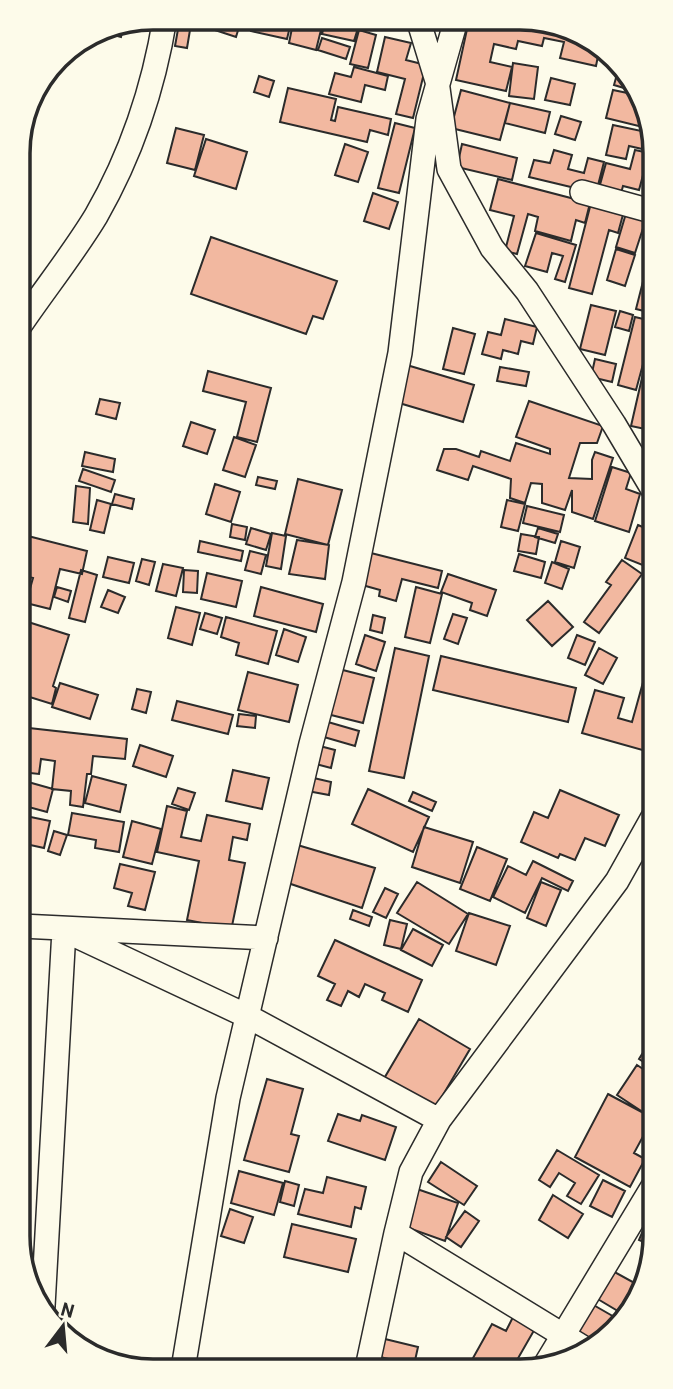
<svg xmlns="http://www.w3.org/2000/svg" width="673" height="1389" font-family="Barlow,sans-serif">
<rect width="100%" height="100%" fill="#fdfbea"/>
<path fill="#f2b8a0" stroke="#2b2b2b" stroke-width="2" d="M180 18H192L187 48 175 46Z
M254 18H292L287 39 251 31Z
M218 19 239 27 236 37 215 30Z
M326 19H355L353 26 358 28 354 41 322 34Z
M361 19H379L377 29 359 25Z
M469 20H547L600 46 596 66 560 58 564 42 544 38 542 46 518 41 516 49 494 44 490 62 512 67 506 91 456 80Z
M293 23 321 30 316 50 289 43Z
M123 28 121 37 110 34Z
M359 30 376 35 368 68 350 64Z
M385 37 411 43 406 60 426 65 413 118 396 114 405 79 377 72Z
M322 38 350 47 346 59 318 50Z
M513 63 538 67 534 99 509 96Z
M354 67 388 76 385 90 365 85 361 102 329 94 335 73 351 77Z
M619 67 634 91 614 85Z
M259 76 274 81 269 97 254 92Z
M551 78 575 84 570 105 545 100Z
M288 88 336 99 331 120 335 121 338 107 391 119 388 135 370 130 367 142 280 122Z
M461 90 510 103 500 140 451 128Z
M613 90 637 95 651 117V129L606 118Z
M510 103 550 112 545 133 505 123Z
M561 116 581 122 575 140 555 134Z
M395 123 415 128 399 193 378 188Z
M613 125 651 133V151L629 146 626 159 606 155Z
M176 128 204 135 195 170 167 163Z
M206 139 247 152 236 189 194 176Z
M345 144 368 152 358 182 335 175Z
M462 144 517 158 512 180 457 167Z
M554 150 572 155 568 169 584 173 588 158 604 162 596 193 529 177 534 160 550 163Z
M635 150 649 153 639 190 623 186 620 197 598 192 606 163 630 169Z
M498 179 590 203 585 223 576 220 571 241 535 231 538 217 528 214 517 254 505 251 514 216 490 210Z
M373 193 398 202 389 229 364 221Z
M591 203 624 211 618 233 609 230 592 294 569 288Z
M627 210 647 216 635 253 616 247Z
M536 233 576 245 565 282 555 279 563 256 552 253 547 272 525 266Z
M211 237 337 281 323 319 313 316 306 334 191 294Z
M616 249 635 255 625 286 607 280Z
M651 250 652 313 636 309Z
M591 305 616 311 605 355 580 349Z
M620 311 633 315 629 331 615 327Z
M635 317 652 321V331L636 390 618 385Z
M505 319 537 327 533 344 521 341 518 354 503 350 501 359 482 354 488 332 501 335Z
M453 328 475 334 464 374 443 369Z
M647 356 652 357 650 430 631 426Z
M595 359 616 364 612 382 591 377Z
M400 363 474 385 463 422 389 400Z
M500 367 529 372 526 386 497 381Z
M208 371 271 388 257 442 237 437 246 402 203 391Z
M100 399 120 403 116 419 96 414Z
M529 401 603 426 597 443H580L569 478 592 479V460L595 452 613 458 593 519 572 512V490L565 510 542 503V484L531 483 525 503 510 498 511 479 473 466 468 480 437 470 444 449H456L479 457 481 451 510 461 516 443 550 454V449L516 437Z
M191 422 215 430 207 454 183 446Z
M234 437 256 445 245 477 223 470Z
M85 452 115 459 113 472 82 466Z
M612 467 631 473 626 489 640 494 629 532 595 521Z
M83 469 115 480 111 492 79 481Z
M258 477 277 481 275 489 256 485Z
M298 479 342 490 328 545 285 534Z
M215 484 240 492 231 522 206 514Z
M76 486 90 488 88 524 73 522Z
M115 494 134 499 132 509 112 504Z
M97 500 111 504 104 533 90 530Z
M507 500 525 504 518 531 501 527Z
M527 506 564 515 560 532 523 523Z
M232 524 247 527 245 540 230 537Z
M638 525 652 531V546L645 566 625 558Z
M251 528 271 534 266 550 246 544Z
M538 528 558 534 555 543 535 537Z
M272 533 286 536 281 569 266 566Z
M20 534 87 551 82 574 60 569 50 609 26 603 33 578 20 575Z
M521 534 539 537 536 554 518 551Z
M297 540 329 545 325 579 289 574Z
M200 541 243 551 241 561 198 552Z
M561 541 580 547 574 568 555 562Z
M250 551 266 555 261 574 245 570Z
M363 551 442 571 438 588 402 579 396 601 379 596 380 590 355 583Z
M519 554 545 562 541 578 514 571Z
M652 555 653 576 644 572Z
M108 557 134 563 129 583 103 577Z
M142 559 155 562 149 585 136 581Z
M622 560 642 574 599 633 584 622 611 585 606 582Z
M552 562 569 569 562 589 545 583Z
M163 564 183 568 176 596 156 591Z
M81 570 97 575 85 622 69 618Z
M184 570 198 571 197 593 183 592Z
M207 573 242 581 236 607 201 599Z
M448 574 496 590 487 616 470 610 472 603 441 592Z
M57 587 71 591 68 602 54 597Z
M261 587 323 604 316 632 254 616Z
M416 587 442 594 430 643 405 637Z
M108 590 125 597 118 613 101 607Z
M548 601 573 627 552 646 527 620Z
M176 607 200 613 192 645 168 638Z
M205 613 222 618 217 634 200 629Z
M453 614 467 618 458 644 444 639Z
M373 615 385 618 382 633 370 630Z
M226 617 277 631 268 664 236 655 239 643 221 637Z
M25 621 69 635 53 686 56 688 52 704 20 694V625H23Z
M284 629 306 637 298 662 276 655Z
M365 635 385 642 376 671 356 664Z
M577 635 595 642 585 665 568 658Z
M395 648 429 656 404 778 369 771Z
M599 648 617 658 603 684 585 675Z
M441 656 576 688 568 722 433 690Z
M335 668 374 678 363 723 323 713Z
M647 668 653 669V753L582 733 595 690 624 698 618 718 632 722Z
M248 672 298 685 289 722 238 710Z
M60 683 98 695 90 719 52 707Z
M137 689 151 692 146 713 132 709Z
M177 701 233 715 228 734 172 720Z
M239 714 256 716 255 728 237 726Z
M321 720 359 731 355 746 317 735Z
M20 727 127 739 125 759 93 756 91 774H87L83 807 70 805 71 791 52 789 55 761 41 759 39 774 21 772Z
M140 745 173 756 166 777 133 766Z
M316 745 335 750 331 768 312 763Z
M233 770 269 778 262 809 226 801Z
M92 776 126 785 120 812 85 803Z
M305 776 331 782 329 795 302 790Z
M21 780 53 789 47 812 21 805Z
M178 788 195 793 189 810 172 804Z
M368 789 429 817 413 852 352 824Z
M560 790 619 815 605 846 585 838 575 860 560 854 558 858 521 842 534 812 548 818Z
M413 792 436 802 432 811 409 801Z
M167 806 187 811 181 837 201 841 207 815 250 824 247 840 233 837 229 860 245 863 232 926 212 925 187 920 199 861 157 852Z
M72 813 124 822 119 852 95 848 96 840 68 835Z
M21 815 50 821 44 848 21 843Z
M132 821 161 829 152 864 123 857Z
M424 827 473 842 460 883 412 867Z
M54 831 67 835 60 855 48 851Z
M294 844 375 868 362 908 282 881Z
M477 847 507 859 490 901 460 889Z
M533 861 573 881 568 891 542 878 525 913 493 897 508 866 526 875Z
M120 864 155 872 145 910 128 906 132 893 114 888Z
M417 882 468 914 449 944 397 913Z
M541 882 561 890 546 926 527 918Z
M385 888 398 894 386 918 373 912Z
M353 910 372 917 369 926 350 919Z
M469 913 510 926 496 965 456 951Z
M390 920 407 924 401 949 384 945Z
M413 929 443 945 432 966 401 950Z
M335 940 422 980 408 1012 382 1000 385 993 365 984 359 997 348 991 341 1006 327 1000 335 984 318 976Z
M654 961V976L647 972Z
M419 1019 470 1049 433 1112 382 1082Z
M654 1035V1069L639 1059Z
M637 1065 655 1077V1120L617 1095Z
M267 1079 303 1089 291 1134 299 1136 289 1172 244 1160Z
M608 1094 653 1118 634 1153 645 1159 630 1187 575 1157Z
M338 1114 360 1121 362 1115 396 1127 385 1160 328 1141Z
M557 1150 599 1175 581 1204 567 1196 575 1183 559 1173 550 1187 539 1180Z
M441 1162 477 1186 464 1205 428 1182Z
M239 1171 283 1183 274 1215 231 1203Z
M327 1177 366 1187 361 1209 355 1207 351 1227 298 1214 305 1189 323 1193Z
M603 1180 625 1191 612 1217 590 1206Z
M285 1181 299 1185 294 1206 280 1202Z
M417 1189 458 1203 445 1241 403 1226Z
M553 1195 583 1214 568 1238 539 1220Z
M230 1209 253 1217 244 1243 221 1236Z
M652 1209 655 1210V1247L639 1240Z
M465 1211 479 1221 461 1247 446 1237Z
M292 1224 356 1239 348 1272 284 1257Z
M611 1270 640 1286 628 1317 596 1298Z
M590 1303 623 1322 592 1342 574 1332Z
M514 1315 536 1327 513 1367H468L492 1324 506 1331Z
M385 1339 418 1347 414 1365 380 1357Z"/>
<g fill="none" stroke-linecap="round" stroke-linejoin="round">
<defs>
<path id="minor" d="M418 19 437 81 449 169 492 248 527 291 614 424 652 488
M582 192 651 211
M19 327C44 290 73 254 96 216 131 155 154 86 165 18
M21 926 266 938
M396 1233 584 1348
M43 1306 64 930 247 1016 439 1120
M544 1367 655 1183
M367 1368 396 1233 411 1172 439 1120 617 881 654 815
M183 1369 228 1098 311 744 354 582 400 353 428 119 456 20"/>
</defs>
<use href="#minor" stroke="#2b2b2b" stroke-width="26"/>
<use href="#minor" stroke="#fdfbea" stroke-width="23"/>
</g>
<path d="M0 0H673V1389H0ZM153 30H520A123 123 0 0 1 643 153V1236A123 123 0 0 1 520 1359H153A123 123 0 0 1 30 1236V153A123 123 0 0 1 153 30Z" fill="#fdfbea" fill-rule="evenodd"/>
<path fill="none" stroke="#2b2b2b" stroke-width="3.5" d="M153 30H520A123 123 0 0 1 643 153V1236A123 123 0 0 1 520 1359H153A123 123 0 0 1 30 1236V153A123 123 0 0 1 153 30Z"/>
<g transform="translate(63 1326) rotate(16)" stroke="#fdfbea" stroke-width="5" paint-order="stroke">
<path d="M0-5L12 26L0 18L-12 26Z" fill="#2b2b2b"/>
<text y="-10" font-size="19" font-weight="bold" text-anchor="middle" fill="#2b2b2b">N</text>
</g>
</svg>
